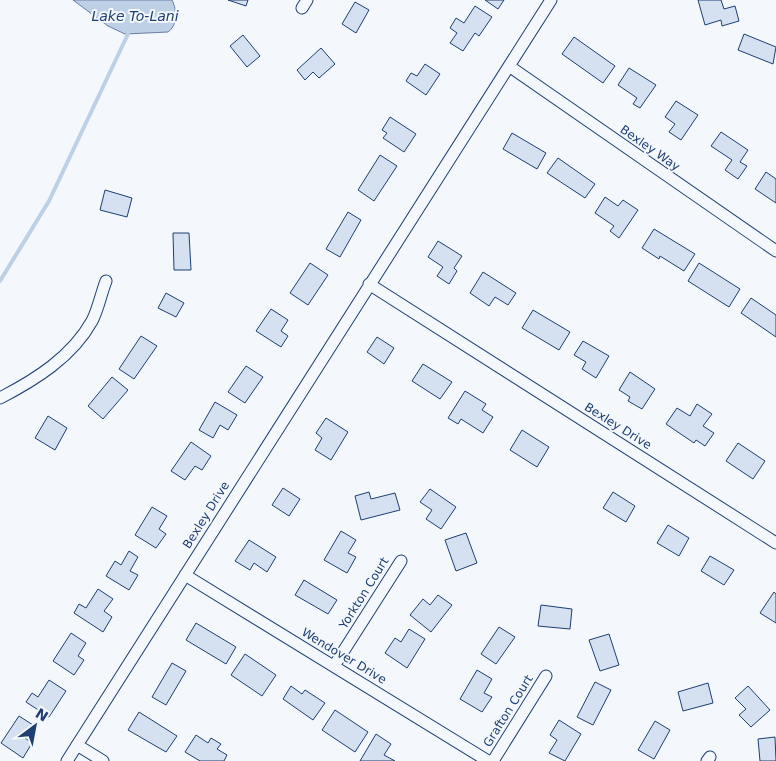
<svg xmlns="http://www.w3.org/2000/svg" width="776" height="761" font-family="'DejaVu Sans',sans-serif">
<rect width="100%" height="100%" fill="#f4f7fb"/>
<path fill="#bed0e5" stroke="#687fa3" d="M73 0H172C177 10 178 25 168 32L125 34 108 26Z"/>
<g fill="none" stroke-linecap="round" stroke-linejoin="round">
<path stroke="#bed0e5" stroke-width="4" d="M0 281 49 201 128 34"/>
</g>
<path fill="#d5e0f0" stroke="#1d3f73" d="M228 0H248L246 6Z
M485 0H504L498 9Z
M698 0H721L724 9 735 6 739 21 722 26 721 20 705 25Z
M355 2 369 10 356 33 342 24Z
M475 6 492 17 479 36 475 33 463 51 450 43 457 33 450 28 456 18 464 23Z
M744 34 776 47 773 64 738 50Z
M243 35 260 56 247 67 230 46Z
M574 37 615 66 603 83 562 54Z
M321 48 335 64 319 78 313 72 305 80 297 70Z
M425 64 440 74 426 95 406 81 411 73 417 76Z
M629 68 656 85 640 108 633 104 637 98 618 85Z
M676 101 698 115 681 140 669 132 675 124 665 117Z
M390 117 416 134 404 152 383 138 387 133 382 130Z
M721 132 748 150 740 162 747 166 738 179 725 170 732 160 711 146Z
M512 133 546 153 537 169 503 149Z
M380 155 397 166 374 201 358 190Z
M558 158 595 184 585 198 547 173Z
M766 172 776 179V203L755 189Z
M105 190 132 198 127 217 100 210Z
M605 197 618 206 623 200 638 210 619 238 610 231 614 226 595 213Z
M348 212 361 220 340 257 326 249Z
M654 229 695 254 684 271 660 256 659 259 642 248Z
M173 233H189L191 270H174Z
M438 241 462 256 454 268 457 271 449 284 437 276 443 267 428 257Z
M310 263 328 275 308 305 290 293Z
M699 263 740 289 729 307 688 281Z
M483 272 516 293 508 305 495 297 489 306 470 293Z
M166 293 184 303 176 317 158 308Z
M751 298 776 315V337L741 313Z
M271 309 288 320 281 331 288 336 281 347 256 331Z
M533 310 570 332 559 350 522 328Z
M141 336 157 346 134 379 119 369Z
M377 337 394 348 384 364 367 352Z
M583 341 609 356 596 378 582 369 586 362 574 355Z
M423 364 452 382 440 399 412 381Z
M246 366 263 377 245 403 228 392Z
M630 372 655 389 642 409 628 401 630 397 619 390Z
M112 377 128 390 103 419 88 406Z
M465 391 486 404 482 410 493 417 483 433 461 419 458 424 448 418Z
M215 402 237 415 228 430 220 425 213 438 199 430Z
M697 404 712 414 703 426 714 433 705 446 696 440 694 443 666 424 677 408 690 416Z
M48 416 67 428 55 450 35 438Z
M326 418 348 432 331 460 315 450 322 438 316 433Z
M522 430 549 447 537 467 510 450Z
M191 442 211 456 202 470 195 466 185 480 171 471Z
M738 443 765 461 753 479 726 461Z
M283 488 300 499 289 516 272 505Z
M430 489 456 507 441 529 426 519 432 510 420 502Z
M369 492 371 499 395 493 400 510 361 520 355 496Z
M613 492 635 506 626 522 603 508Z
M152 507 167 516 159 529 166 534 156 548 135 535Z
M668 525 689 538 679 556 657 543Z
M341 531 356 540 348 553 356 557 347 573 324 560Z
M466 533 477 563 456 571 445 540Z
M249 540 276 557 267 572 254 563 250 570 235 561Z
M129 551 138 557 130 571 138 575 129 590 106 576 115 561 121 565Z
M710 556 734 570 724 585 701 571Z
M304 580 337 600 328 614 295 595Z
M98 589 113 599 104 611 112 617 103 632 74 613 79 604 86 608Z
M774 592 776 594V623L760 613Z
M438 595 452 605 431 632 410 615 423 599 430 605Z
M541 605 572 609 570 629 538 626Z
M196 623 236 647 226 664 186 640Z
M499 627 515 637 496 664 481 654Z
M409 629 425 639 407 668 385 653 395 638 401 642Z
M71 633 86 643 78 656 84 660 74 675 53 661Z
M609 634 619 665 600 671 589 640Z
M245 654 276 675 262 696 231 675Z
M172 663 186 671 166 705 152 697Z
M477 670 492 679 484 693 492 697 482 712 460 699Z
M49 680 66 691 49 717 26 702 32 693 38 697Z
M595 682 611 690 593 725 577 717Z
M708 683 713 703 683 711 678 692Z
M291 686 302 694 305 690 325 703 313 720 283 699Z
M748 686 770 710 751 727 739 715 746 709 735 698Z
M335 710 368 732 355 752 322 730Z
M139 712 177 736 166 752 128 730Z
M19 716 33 725 25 738 32 743 23 758 1 743Z
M559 720 581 734 565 761 549 753 557 740 550 735Z
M655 721 670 730 654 759 638 750Z
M376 734 391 744 384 755 395 761H360Z
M196 735 208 743 211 738 221 744 217 749 227 755 224 761H200L185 752Z
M775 737 776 761H760L758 739Z"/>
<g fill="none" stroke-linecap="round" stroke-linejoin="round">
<defs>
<path id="street" d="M302 8 307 0
M509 66 776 251
M369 284 776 543
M0 398C35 380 72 357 92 321 98 310 101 294 106 281
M185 575 488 761
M334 666 401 561
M77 745 103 761
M67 761 551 0
M493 761 546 676
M707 761 710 757"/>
</defs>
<use href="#street" stroke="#1d3f73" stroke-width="13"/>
<use href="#street" stroke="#f4f7fb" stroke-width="11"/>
</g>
<g text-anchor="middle" stroke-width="4" stroke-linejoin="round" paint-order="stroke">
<g font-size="12" fill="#1d3f73" stroke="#f4f7fb">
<text transform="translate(650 148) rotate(35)" y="4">Bexley Way</text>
<text transform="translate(618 426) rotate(32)" y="4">Bexley Drive</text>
<text transform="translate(206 515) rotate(-58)" y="4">Bexley Drive</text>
<text transform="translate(364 593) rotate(-58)" y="4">Yorkton Court</text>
<text transform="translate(344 656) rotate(31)" y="4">Wendover Drive</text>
<text transform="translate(508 711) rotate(-58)" y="4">Grafton Court</text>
</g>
<g font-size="14" font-style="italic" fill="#1d3f73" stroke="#f4f7fb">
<text x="135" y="21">Lake To-Lani</text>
</g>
</g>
<g transform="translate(35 726) rotate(32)" stroke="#f4f7fb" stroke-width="4" paint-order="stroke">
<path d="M0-4L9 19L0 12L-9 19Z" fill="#1d3f73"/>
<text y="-8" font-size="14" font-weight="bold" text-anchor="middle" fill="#1d3f73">N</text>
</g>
</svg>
